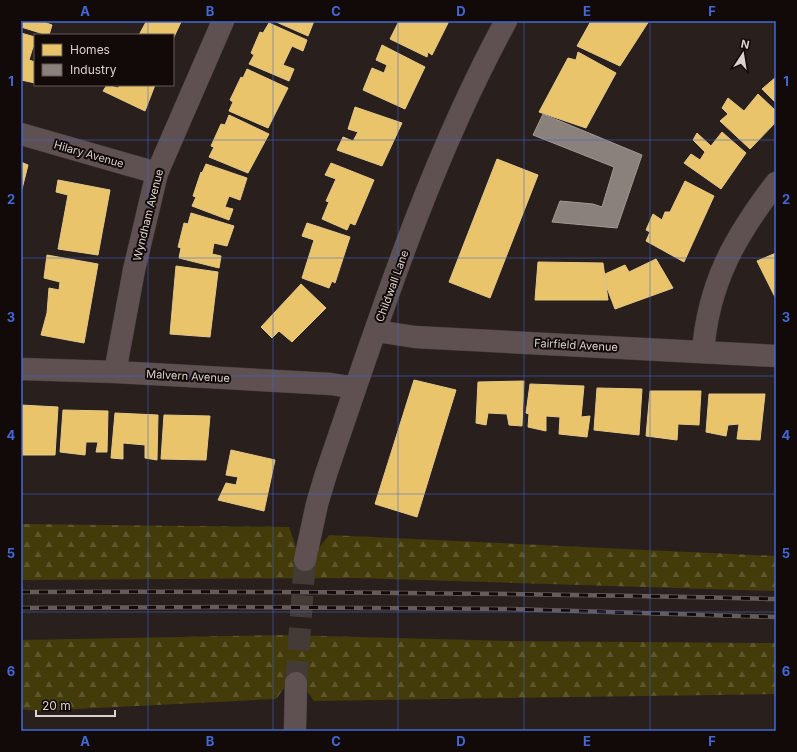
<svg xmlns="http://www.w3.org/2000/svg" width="797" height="752" font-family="Inter,sans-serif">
<defs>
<pattern id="forest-firs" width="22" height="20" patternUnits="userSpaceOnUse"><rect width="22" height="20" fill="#433b0a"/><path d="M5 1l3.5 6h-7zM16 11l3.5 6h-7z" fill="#5e562c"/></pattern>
</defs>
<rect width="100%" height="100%" fill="#29201d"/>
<path fill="url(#forest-firs)" d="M21 524 289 527 296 547 318 549 329 535 776 556V591L356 578 21 580Z
M283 635 510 641 776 643V694L314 701 302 684 285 687 276 699 37 711 22 709 21 713V640Z"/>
<path fill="#e9c46a" stroke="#e5c888" d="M21 21H41L52 25 49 35H47L21 27Z
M145 21H178L181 22 173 39V35H139L146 22Z
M274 21H314L308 36Z
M399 21H449L432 55 428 52 427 57 390 39Z
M591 21H649L620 66 577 46Z
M269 23 307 40 303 51 292 46 283 65 294 69 289 81 249 64 254 55 251 53 260 32 263 33Z
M21 33 35 37V47H33L29 60 35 62V83L21 80Z
M382 45 425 67 405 109 363 90 372 68 384 73 387 65 376 60Z
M578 52 616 73 586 128 539 112 568 58 576 60Z
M247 69 288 88 268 128 229 111 233 102 230 100 241 77 243 78Z
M776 77V103L762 89Z
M107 85 118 88 120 85H155L145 111 103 91Z
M758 94 776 111V122L750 149 720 121 728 114 722 108 728 98 744 111Z
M355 107 402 123 382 166 337 150 343 137 353 141 358 132 348 129Z
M229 115 269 134 248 173 209 157 214 147 211 146 221 124 225 125Z
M722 132 746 153 721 189 684 163 691 154 700 160 705 152 693 140 697 133 711 146Z
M497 159 538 175 490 298 449 282Z
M21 162 28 165 21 193Z
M331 163 374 180 355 225 350 223 347 230 322 219 329 202 326 201 336 179 325 175Z
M206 164 247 178 240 200 229 196 225 207 233 209 229 220 192 206 196 197 193 196 201 172 202 173Z
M58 180 110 190 98 255 58 249 68 195 56 192Z
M685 181 714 196 684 262 646 241 650 232 646 230 653 214 662 220 665 212H670Z
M191 213 234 226 227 246 214 243 212 254 221 256 219 268 179 258 181 248 178 247 184 223 188 224Z
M307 223 350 237 335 283 332 281 329 288 302 278 314 240 302 236Z
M776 253V299L757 261Z
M47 255 98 264 84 343 41 335 47 313 49 288 59 290 60 282 44 278Z
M656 259 673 288 615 309 607 288 605 274 625 265 629 272Z
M538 262 603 263 608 300H535Z
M176 266 218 272 210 337 170 334Z
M301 284 326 308 292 342 279 331 272 338 261 327Z
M414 380 456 390 417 517 375 504Z
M524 381 522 426 509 425 507 414 488 413 486 425 476 423 478 382Z
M530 384 584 386 581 417 590 416 587 437 559 434 560 417 546 416V431L528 427 529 414 526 413Z
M597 388 642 389 639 435 594 430Z
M650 391H701L699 425 678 424 677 440 646 436Z
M709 394H765L760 440 737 439 739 424 728 425 726 436 706 432Z
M21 405 58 407 55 455H21Z
M63 410 108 411 107 452H96L98 442H86L85 455 60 452Z
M115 413 158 415 157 460 145 458V445L123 443V459L111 458Z
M164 415 210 416 206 460 161 459Z
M231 450 275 460 264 511 218 500 226 483 236 485 238 477 226 475Z"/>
<path fill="#8a817c" stroke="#a39994" d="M543 114 642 155 617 228 552 222 560 201 593 204 602 207 614 167 533 135Z"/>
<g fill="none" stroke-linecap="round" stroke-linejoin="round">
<path stroke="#443b37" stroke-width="22" stroke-dasharray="22 11" stroke-linecap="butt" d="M296 683 305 560"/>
<defs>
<path id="minor" d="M21 134 157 173
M376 331 415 337 776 356
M703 352C708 284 735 236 776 183
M21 369 115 372 331 384 355 388
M115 372 134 270 157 173 223 21
M305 560 317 504 326 474C378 322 429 162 506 21
M295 731 296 683"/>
</defs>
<use href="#minor" stroke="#453d3a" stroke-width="23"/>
<use href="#minor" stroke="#5f5152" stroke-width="22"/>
<defs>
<path id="rail" d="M21 592C273 591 524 593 776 599
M21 608 231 607 510 609 776 617"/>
</defs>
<use href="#rail" stroke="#665c5c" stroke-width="4.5"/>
<use href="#rail" stroke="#110a08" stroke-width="3" stroke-dasharray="9" stroke-linecap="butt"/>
</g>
<path fill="none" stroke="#4368d6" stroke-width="1" stroke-opacity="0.55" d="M148 21V35M273 21V731M398 21V731M524 21V731M650 21V731M148 85V731M21 140H776M21 258H776M21 376H776M21 494H776M21 612H776"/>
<g text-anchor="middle" stroke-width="4" stroke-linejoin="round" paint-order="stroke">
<g font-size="11" fill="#dcd1cd" stroke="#110a08">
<text transform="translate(89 154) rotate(16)" y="4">Hilary Avenue</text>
<text transform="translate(148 215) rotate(-76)" y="4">Wyndham Avenue</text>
<text transform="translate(392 286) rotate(-70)" y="4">Childwall Lane</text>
<text transform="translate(576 345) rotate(3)" y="4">Fairfield Avenue</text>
<text transform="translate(188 376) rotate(3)" y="4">Malvern Avenue</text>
</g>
</g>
<rect width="797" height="752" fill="none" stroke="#110a08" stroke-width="44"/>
<rect x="34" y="34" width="140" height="52" fill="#110a08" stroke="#625a57"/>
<rect x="42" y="44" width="20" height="12" fill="#e9c46a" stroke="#625a57"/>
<text x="70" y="54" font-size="12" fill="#dcd1cd">Homes</text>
<rect x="42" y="64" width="20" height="12" fill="#8a817c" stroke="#625a57"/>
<text x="70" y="74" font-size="12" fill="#dcd1cd">Industry</text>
<g transform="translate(743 54) rotate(12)" stroke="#110a08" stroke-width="3" paint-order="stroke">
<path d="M0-3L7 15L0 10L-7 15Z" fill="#dcd1cd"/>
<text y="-6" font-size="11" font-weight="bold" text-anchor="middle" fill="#dcd1cd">N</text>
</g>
<path d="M36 710v6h79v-6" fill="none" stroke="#dcd1cd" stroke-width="2"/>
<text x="42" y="710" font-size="12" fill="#dcd1cd" stroke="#110a08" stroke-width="3" paint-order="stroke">20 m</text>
<rect x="22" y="22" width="753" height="708" fill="none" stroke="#4368d6" stroke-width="1.5"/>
<g font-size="13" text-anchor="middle" font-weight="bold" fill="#4368d6">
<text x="85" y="16">A</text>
<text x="210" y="16">B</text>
<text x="336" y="16">C</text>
<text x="461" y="16">D</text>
<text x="587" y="16">E</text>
<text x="712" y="16">F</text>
<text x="11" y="86">1</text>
<text x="786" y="86">1</text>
<text x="11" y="204">2</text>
<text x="786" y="204">2</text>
<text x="11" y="322">3</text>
<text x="786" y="322">3</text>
<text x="11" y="440">4</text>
<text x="786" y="440">4</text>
<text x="11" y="558">5</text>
<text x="786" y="558">5</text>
<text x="11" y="676">6</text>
<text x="786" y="676">6</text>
<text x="85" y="746">A</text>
<text x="210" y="746">B</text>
<text x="336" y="746">C</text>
<text x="461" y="746">D</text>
<text x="587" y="746">E</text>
<text x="712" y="746">F</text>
</g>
</svg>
